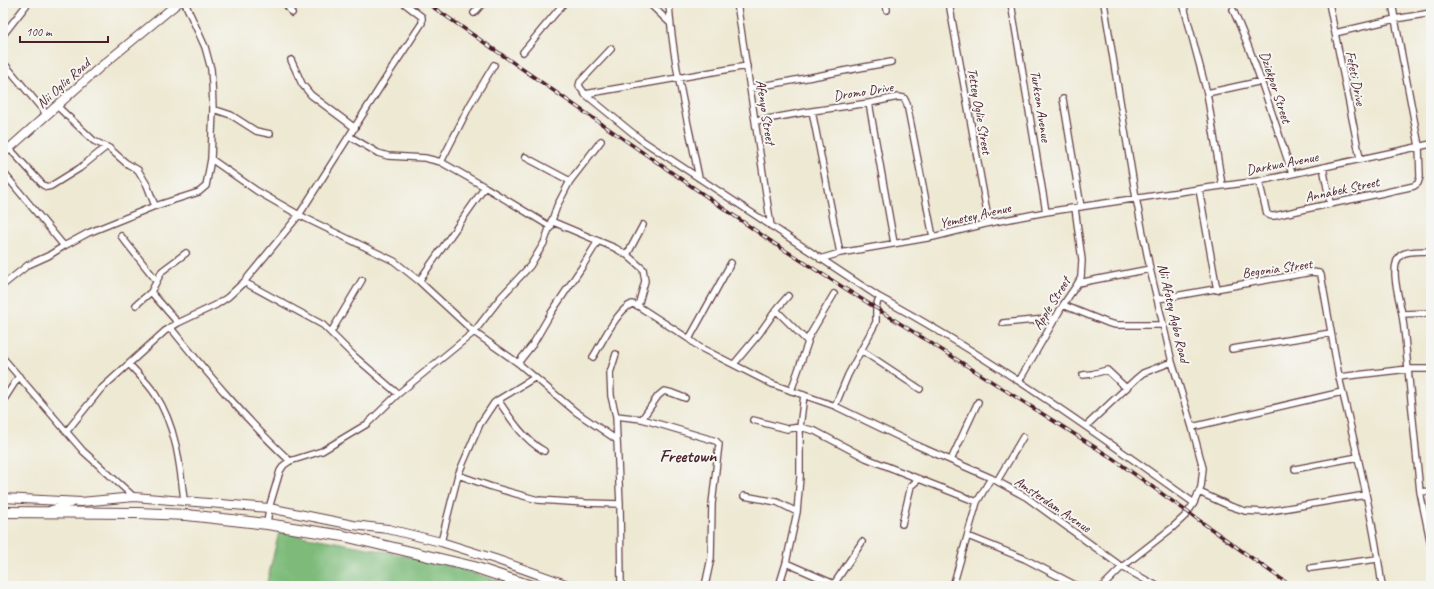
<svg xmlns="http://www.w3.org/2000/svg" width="1434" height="589" font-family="Caveat,sans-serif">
<rect width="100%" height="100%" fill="#f6f6f2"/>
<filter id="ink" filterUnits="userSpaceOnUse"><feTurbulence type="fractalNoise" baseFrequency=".025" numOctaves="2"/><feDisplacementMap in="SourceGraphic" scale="8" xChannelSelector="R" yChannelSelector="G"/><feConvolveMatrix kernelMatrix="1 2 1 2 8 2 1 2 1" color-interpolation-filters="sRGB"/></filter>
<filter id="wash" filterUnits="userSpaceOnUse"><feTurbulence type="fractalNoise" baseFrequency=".012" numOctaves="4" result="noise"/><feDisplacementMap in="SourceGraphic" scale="16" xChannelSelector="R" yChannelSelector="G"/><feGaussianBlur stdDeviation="0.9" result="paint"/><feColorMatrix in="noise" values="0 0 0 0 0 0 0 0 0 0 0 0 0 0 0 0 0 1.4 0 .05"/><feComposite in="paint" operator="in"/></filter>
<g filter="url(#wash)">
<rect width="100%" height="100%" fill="#eee9d3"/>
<path fill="#7ebb7a" stroke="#646d52" d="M279 532C358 546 438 559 514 586H266Z"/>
</g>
<g filter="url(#ink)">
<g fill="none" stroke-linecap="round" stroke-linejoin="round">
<defs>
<path id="street" d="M285 3 292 13
M649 3 670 23
M669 3C672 61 688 121 699 178
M737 3 771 226
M886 3 887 10
M949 3 989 223
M1011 3 1046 212
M1183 3 1207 93 1222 185
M1329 3 1360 158
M1233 10C1257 63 1273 118 1292 173
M474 13 483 3
M1335 33 1395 19 1431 13
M3 35 28 3
M611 49 580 82 579 86 585 94 640 139 879 297C990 357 1092 430 1194 503
M523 52 564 3
M291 60 302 84 311 95 355 128
M3 62 47 115
M750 88 785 82 891 62
M1207 93 1262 81
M585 94 747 66
M1063 99 1081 207
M869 103 894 243
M57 106 94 141 109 148 126 163 138 170 147 185 155 206
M213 109 231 115 256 131 270 134
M812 111 840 253
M756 121 812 111 869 103 898 97 904 98 907 104 933 237
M349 136 378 153 388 156 425 158 441 162 485 187
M601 141 570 181 557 206 544 243 530 266 501 297 474 332 518 363 576 412 617 440 616 416 611 396 610 373 616 354
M9 148 43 185 47 187 51 186 80 168 106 147
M525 157 570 181
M441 162 470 105 494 65
M1323 167 1330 203
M3 172 64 246
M1259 181 1267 214 1271 216H1274C1321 205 1368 197 1414 186L1418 183 1420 177 1419 146 1392 3
M1199 189 1217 290
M551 221 615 248 627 255 643 269 645 281 638 306 689 339 699 347 772 384 835 406 916 445 991 478
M121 236 156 280
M627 255 643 225
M820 259 840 253 933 237 989 223 1046 212 1199 189 1259 181 1431 144
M419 281 485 187 551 227
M244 282 323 325 354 356 398 394
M1078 283 1150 269
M3 285 28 265 48 256 64 246 88 233 155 206 199 192 206 186 211 159 213 109 212 83 211 69 205 47 185 3
M151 292 178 323
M1158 299 1312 272 1319 273 1321 275 1339 377
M136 305 151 292 162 271 186 253
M1063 305 1108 323 1116 325H1163
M776 310 808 342 791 391
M1402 314 1431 313
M1003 323 1056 318
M170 327C208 374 246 420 290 461
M331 332 362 280
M689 339 731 263
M807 340 834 294
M1232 349 1331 333
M861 350 920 389
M593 357C602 343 617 310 632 304L638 306
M3 358 83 451 134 497
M518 363 533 344 551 313 582 267 598 241
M129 364C138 374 148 383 155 394 176 426 180 464 184 500
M734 364 759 334 776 310 788 296
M1083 375 1092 374 1107 370 1125 387
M1019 381 1063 305 1078 283 1081 277 1082 260 1075 208
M498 400C510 418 524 440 544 451
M3 401 19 376
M835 406 848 375 874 326 876 322V307L879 297
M616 416 642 419 716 441 719 444 712 504 711 558 705 586
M642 419 658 396 664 391 672 393 685 398
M753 420 787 429 800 427 815 431 866 458 977 502
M1086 426 1137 378 1143 373 1172 362
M1192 427 1342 392
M67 431 100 390 165 331 178 323 216 305 228 297 244 282 299 215 257 191 211 159
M617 440 620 504 621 586
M951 460 978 402
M1295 469 1358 457
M458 475 492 487 538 500 586 503 620 504
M997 481 1023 437
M1431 491 1420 492 1431 545
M1199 492 1230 506 1245 511 1264 512 1366 495
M1420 492 1408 369H1431
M744 496 777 502 797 512
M51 509 71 504
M267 524 269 508 280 471 284 465 290 461 322 451 367 424 398 394 474 332 419 281 394 261 299 215 391 70 422 23V17L404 3
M902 524 911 486 919 479
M968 536 1025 559 1077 586
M441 542 458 475 480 424 494 403 498 400 534 378
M786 563 834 584 862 542
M1311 568 1377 559
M779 586 786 563 797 512 800 477V427L804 395
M953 586 977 502 991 478 1026 497 1122 567 1157 586
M1103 586 1122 567 1172 528 1186 515 1194 503 1201 487 1203 468 1192 427 1172 362 1150 269 1136 198 1104 3
M1382 586C1373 515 1355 446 1339 377L1408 369C1406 351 1405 332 1402 314 1400 301 1388 265 1401 255 1408 250 1423 252 1431 251"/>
<path id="secondary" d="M3 154 99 68 178 3
M3 498 81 502 134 497 269 508 353 525 388 529 441 542 495 559 571 586"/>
<path id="highway" d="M3 512 137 513 187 515 267 524 344 536 474 567 531 586"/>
</defs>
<use href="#street" stroke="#633d44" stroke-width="8"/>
<use href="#secondary" stroke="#633d44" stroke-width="10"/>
<use href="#highway" stroke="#633d44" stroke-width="12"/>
<use href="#street" stroke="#fff" stroke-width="5.5"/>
<use href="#secondary" stroke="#fff" stroke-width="8"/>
<use href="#highway" stroke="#fff" stroke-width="10"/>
<defs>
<path id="rail" d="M427 3 775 244 1112 458 1291 586"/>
</defs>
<use href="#rail" stroke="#4a1f2b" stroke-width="3.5"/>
<use href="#rail" stroke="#f6f6f2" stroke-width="2" stroke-dasharray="6" stroke-linecap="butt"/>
</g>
</g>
<g text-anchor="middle" stroke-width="4" stroke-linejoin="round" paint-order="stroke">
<g font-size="14" fill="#4a1f2b" stroke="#f6f6f2">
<text transform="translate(1356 78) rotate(79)" y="5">Fefeti Drive</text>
<text transform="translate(63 83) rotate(-42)" y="5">Nii Oglie Road</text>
<text transform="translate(1276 87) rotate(72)" y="5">Dziekpor Street</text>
<text transform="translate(863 91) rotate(-9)" y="5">Dromo Drive</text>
<text transform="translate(1041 106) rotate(81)" y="5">Turkson Avenue</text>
<text transform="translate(980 111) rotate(80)" y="5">Tettey Oglie Street</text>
<text transform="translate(766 112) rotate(81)" y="5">Afenyo Street</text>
<text transform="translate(1282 163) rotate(-11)" y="5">Darkwa Avenue</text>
<text transform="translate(1342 189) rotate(-12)" y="5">Annabek Street</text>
<text transform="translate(975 215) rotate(-13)" y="5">Yemetey Avenue</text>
<text transform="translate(1277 268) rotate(-8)" y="5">Begonia Street</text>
<text transform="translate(1051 303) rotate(-58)" y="5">Apple Street</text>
<text transform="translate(1174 313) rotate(77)" y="5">Nii Afotey Agbo Road</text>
<text transform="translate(1053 504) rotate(34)" y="5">Amsterdam Avenue</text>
</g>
<g font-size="18" font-weight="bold" fill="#4a1f2b" stroke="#f6f6f2">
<text x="688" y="462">Freetown</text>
</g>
</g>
<rect width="1434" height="589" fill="none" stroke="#f6f6f2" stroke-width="16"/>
<path d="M20 36v6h88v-6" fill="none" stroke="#4a1f2b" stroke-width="2"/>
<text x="26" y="36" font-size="12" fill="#4a1f2b" stroke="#f6f6f2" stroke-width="3" paint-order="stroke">100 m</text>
</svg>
